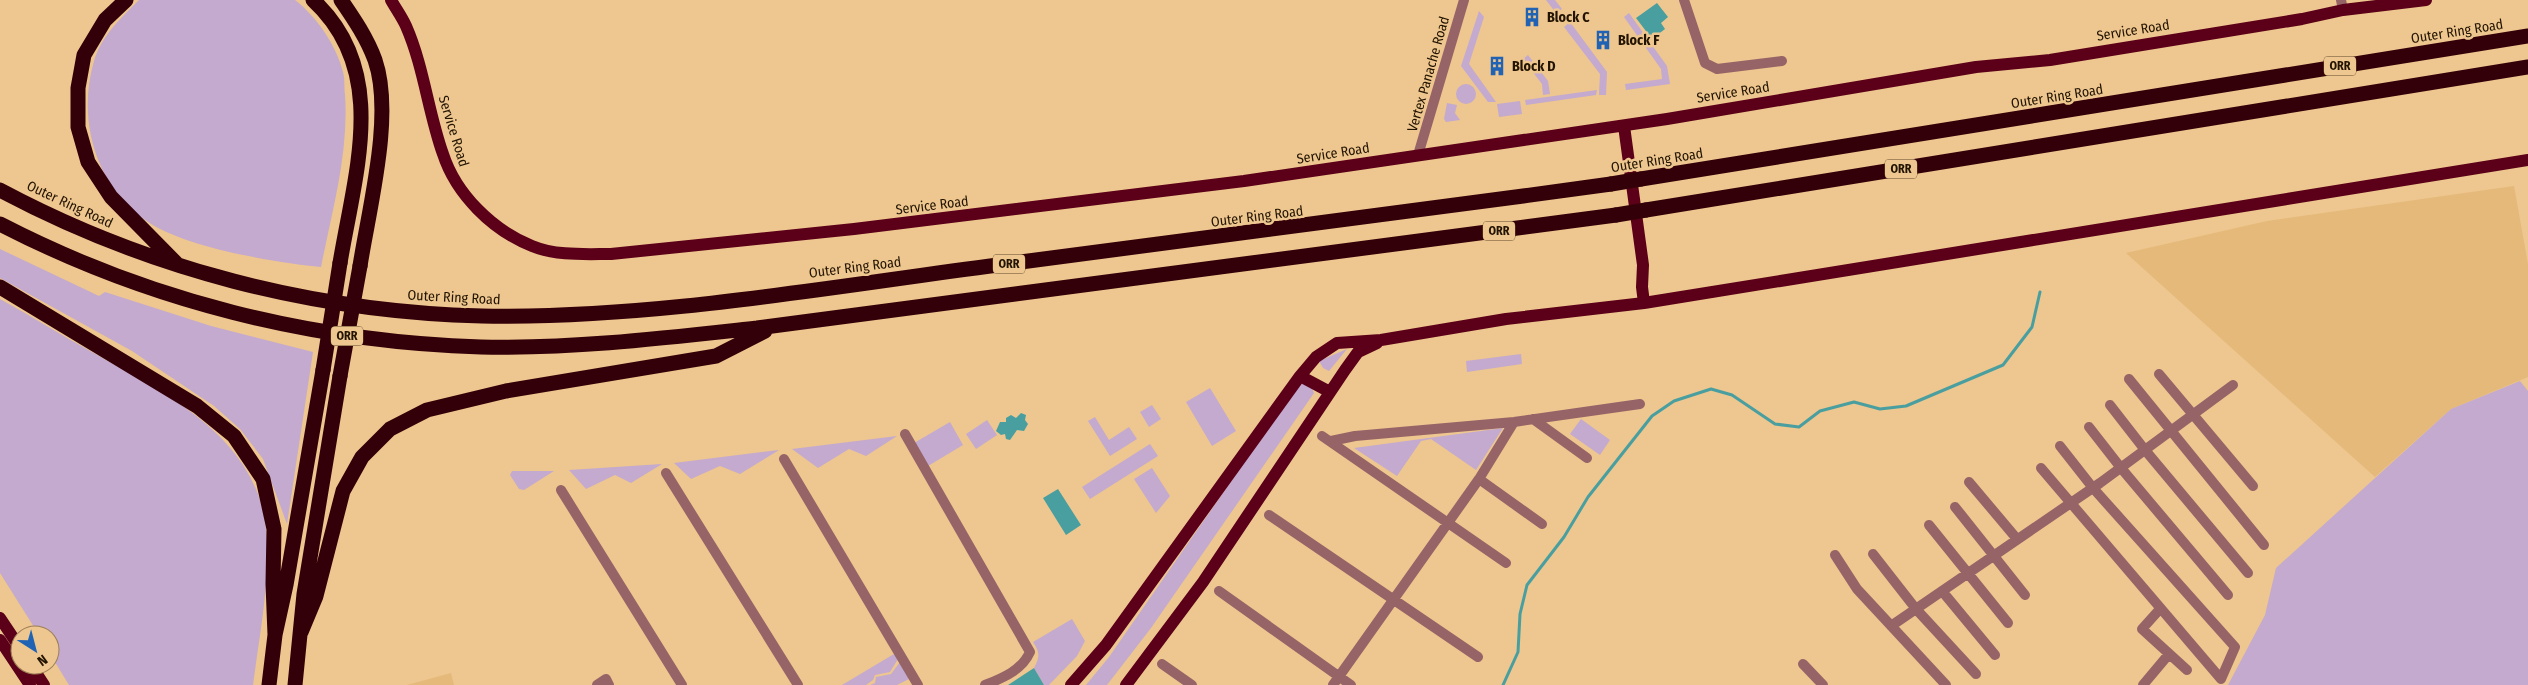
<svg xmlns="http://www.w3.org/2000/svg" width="2528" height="685" font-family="'Fira Sans Condensed',sans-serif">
<rect width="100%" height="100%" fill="#eec68f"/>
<path fill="#e5b97a" d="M2514 186 2528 264V377L2451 409 2375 477 2126 253 2267 221Z
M451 673 454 685H407Z"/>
<path fill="#c3aace" d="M139 0H295C317 17 336 45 343 72 345 79 344 87 345 95 349 153 332 211 321 267 274 262 184 248 145 220 95 185 77 119 94 61 101 36 122 17 139 0Z
M1546 0H1555L1562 9 1556 13Z
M1479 11 1484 17 1469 64 1496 102H1488L1461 66Z
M1629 13 1667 66 1670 84 1626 90 1625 84 1662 79 1661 69 1624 17Z
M1570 22 1607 72 1606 95H1599L1600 74 1564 27Z
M1528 55 1548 81 1550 94 1543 95 1542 84 1523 59Z
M1456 94a10 10 0 1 1 20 0a10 10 0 1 1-20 0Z
M1597 90 1596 95 1526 105 1525 100Z
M1520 101 1522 114 1499 117 1497 104Z
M1447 103 1457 105 1455 113 1460 120 1446 122 1444 119Z
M0 249 99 296 105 292 211 326 313 352 287 524 263 459 240 429 214 406 132 351 0 278Z
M0 299C31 316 61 335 92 352 169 396 264 439 267 542 269 589 259 638 253 685H69L50 654V635H39L0 573Z
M1347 349 1329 371 1323 368 1319 361Z
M1521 354 1522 364 1467 372 1466 361Z
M2520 381 2528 391V685H2228L2265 615 2276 568 2451 409Z
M1305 383 1311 386 1314 393 1151 628 1107 685H1086L1109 657 1298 385Z
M1210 388 1236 431 1212 446 1186 402Z
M1152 405 1161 419 1149 427 1140 412Z
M1095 417 1109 440 1129 427 1137 439 1110 456 1088 421Z
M1581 419 1610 440 1600 455 1570 434Z
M987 420 997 435 976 449 966 434Z
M950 422 963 445 928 466 914 443Z
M1503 428 1476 470 1431 439 1421 441 1397 476 1354 448Z
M897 436 866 456 849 449 818 468 792 449Z
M1150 444 1158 456 1090 499 1082 487Z
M779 450 740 474 720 466 691 479 674 463Z
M662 464 631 483 615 475 586 489 569 470Z
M1152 468 1170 496 1156 513 1134 479Z
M512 471H554L524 490 519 489 510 475Z
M1072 619 1085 641 1077 656 1049 685H1044L1034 668C1040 657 1040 652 1033 642Z
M894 654 898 659 890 672 875 675 873 680 866 685H842Z
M900 662 909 679 897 685H870L875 683 876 677 891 674Z"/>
<path fill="#499f9f" d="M1657 3 1668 17 1661 23 1665 29 1652 39 1636 18Z
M1021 413 1026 415 1025 420 1028 424 1024 431 1017 430 1010 440 1006 439 1005 434 1001 435 996 431 1000 422H1006V418L1011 415 1016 418Z
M1058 489 1081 525 1066 535 1043 498Z
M1034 668 1044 685H1008Z"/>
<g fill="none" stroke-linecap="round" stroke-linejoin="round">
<path stroke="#499f9f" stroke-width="3" d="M1503 685 1518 652 1520 614 1527 585 1564 537 1588 497 1652 416 1674 401 1711 389 1732 395 1775 424 1799 427 1820 411 1854 402 1880 409 1906 406 2003 365 2032 327 2040 292"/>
<path stroke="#966467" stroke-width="10" d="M1684 0 1705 63 1717 69 1782 61
M2341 0 2343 10
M1418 155 1464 0
M2159 374 2253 486
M2129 379 2264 545
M2110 405 2145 450 2248 573
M1533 419 1587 458
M2089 427 2121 468 2228 595
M905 434 1030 652C1022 670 1003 678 985 685
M1322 436 1506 563
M1331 441 1355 436 1514 422 1640 404
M784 459 918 685
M2041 468 2221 679 2235 647 2093 488 2060 446
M666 473 798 685
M1479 479 1542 524
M1969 482 2017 539
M561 490 682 685
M1955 507 2025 595
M1269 515 1478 657
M1929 525 2008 623
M1873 554 1916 609 1976 674
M1835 555 1857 589 1946 685
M1219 591 1351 685
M1942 591 1995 655
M2160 609 2142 629 2187 670
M1891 626 2100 483 2233 385
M1162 664 1192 685
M1803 664 1823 685
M597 685 606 679 609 685
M1333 685 1479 479 1514 422
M2143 685 2169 654"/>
<path stroke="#5b0018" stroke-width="12" d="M391 0C396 9 402 17 406 26 424 67 428 112 443 154 456 194 492 230 532 246 556 256 585 254 611 254L854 229 1244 181 1667 119 1976 67 2050 60 2302 19 2343 10 2426 0
M1624 126 1643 265 1642 287 1644 303
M1300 376 1330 392
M0 618 20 648
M0 640 30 685
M31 665 44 685
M1071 685 1106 645 1300 376 1316 357 1337 343 1381 340 1506 319 1644 303 2528 160
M1126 685 1203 582 1345 370 1358 352 1377 343"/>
<path stroke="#330009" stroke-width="15" d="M126 0 105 20 84 55 78 88V127L88 162 111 197 176 263
M313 0C390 71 355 172 340 263
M341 0C354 19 367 38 375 60 394 115 369 208 360 266
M1641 179 2528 36
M0 190C148 269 314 312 482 316 654 319 828 287 998 265 1203 239 1407 212 1611 184
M1646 210 2528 67
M0 224C149 301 313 342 481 347 573 349 665 338 757 328L1616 215
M0 287 197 406 234 436 263 479 274 529 273 584 275 635
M301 632 316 596 343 491 362 457 390 429 427 410 506 391 716 356 765 331
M269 685 275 635 286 585 323 370
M295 685 304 594 340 376"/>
<path stroke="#330009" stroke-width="15" d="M1611 184 1641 179
M1616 215 1646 210
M323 370 340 263
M340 376 360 266"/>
</g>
<defs>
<symbol id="building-bare" viewBox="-9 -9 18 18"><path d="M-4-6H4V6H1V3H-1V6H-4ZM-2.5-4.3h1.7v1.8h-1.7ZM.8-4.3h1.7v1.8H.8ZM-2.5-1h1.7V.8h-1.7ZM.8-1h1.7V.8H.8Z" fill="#2063b4" stroke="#eec68f" stroke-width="2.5" paint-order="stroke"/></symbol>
</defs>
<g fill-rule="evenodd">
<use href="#building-bare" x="1518" y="3" width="28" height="28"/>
<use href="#building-bare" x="1589" y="26" width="28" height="28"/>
<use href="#building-bare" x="1483" y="52" width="28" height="28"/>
</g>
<g text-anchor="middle" stroke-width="5" stroke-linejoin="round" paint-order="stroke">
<g fill="#eec68f" stroke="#5f492b" stroke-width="1">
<rect x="2324" y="56.5" width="32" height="19" rx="4"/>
<rect x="1885" y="159.5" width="32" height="19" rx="4"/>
<rect x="1483" y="221.5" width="32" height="19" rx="4"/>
<rect x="993" y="254.5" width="32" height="19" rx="4"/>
<rect x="331" y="326.5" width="32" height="19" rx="4"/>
</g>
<g font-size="12" font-weight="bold" fill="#221400">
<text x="2340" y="70">ORR</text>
<text x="1901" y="173">ORR</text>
<text x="1499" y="235">ORR</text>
<text x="1009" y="268">ORR</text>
<text x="347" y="340">ORR</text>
</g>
<g font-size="14" font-weight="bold" fill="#221400" stroke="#eec68f" text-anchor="start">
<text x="1547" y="22">Block C</text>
<text x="1618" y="45">Block F</text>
<text x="1512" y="71">Block D</text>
</g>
<g font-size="14" fill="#221400" stroke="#eec68f">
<text transform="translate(2133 30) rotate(-9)" y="5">Service Road</text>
<text transform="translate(2457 31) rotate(-9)" y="5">Outer Ring Road</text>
<text transform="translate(1428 74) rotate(-74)" y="5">Vertex Panache Road</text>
<text transform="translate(1733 92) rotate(-9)" y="5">Service Road</text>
<text transform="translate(2057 96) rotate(-9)" y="5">Outer Ring Road</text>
<text transform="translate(454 131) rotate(73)" y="5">Service Road</text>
<text transform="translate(1333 153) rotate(-9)" y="5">Service Road</text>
<text transform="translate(1657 160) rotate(-9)" y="5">Outer Ring Road</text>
<text transform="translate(70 204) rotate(25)" y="5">Outer Ring Road</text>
<text transform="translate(932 205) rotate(-7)" y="5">Service Road</text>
<text transform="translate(1257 216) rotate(-7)" y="5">Outer Ring Road</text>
<text transform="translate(855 267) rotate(-7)" y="5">Outer Ring Road</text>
<text transform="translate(454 297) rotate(3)" y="5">Outer Ring Road</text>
</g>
</g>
<g transform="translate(35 650) rotate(144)"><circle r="24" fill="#eec68f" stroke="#9c7f56"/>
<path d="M0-4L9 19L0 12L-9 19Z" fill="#2063b4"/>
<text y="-8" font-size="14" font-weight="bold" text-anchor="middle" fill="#221400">N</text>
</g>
</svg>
